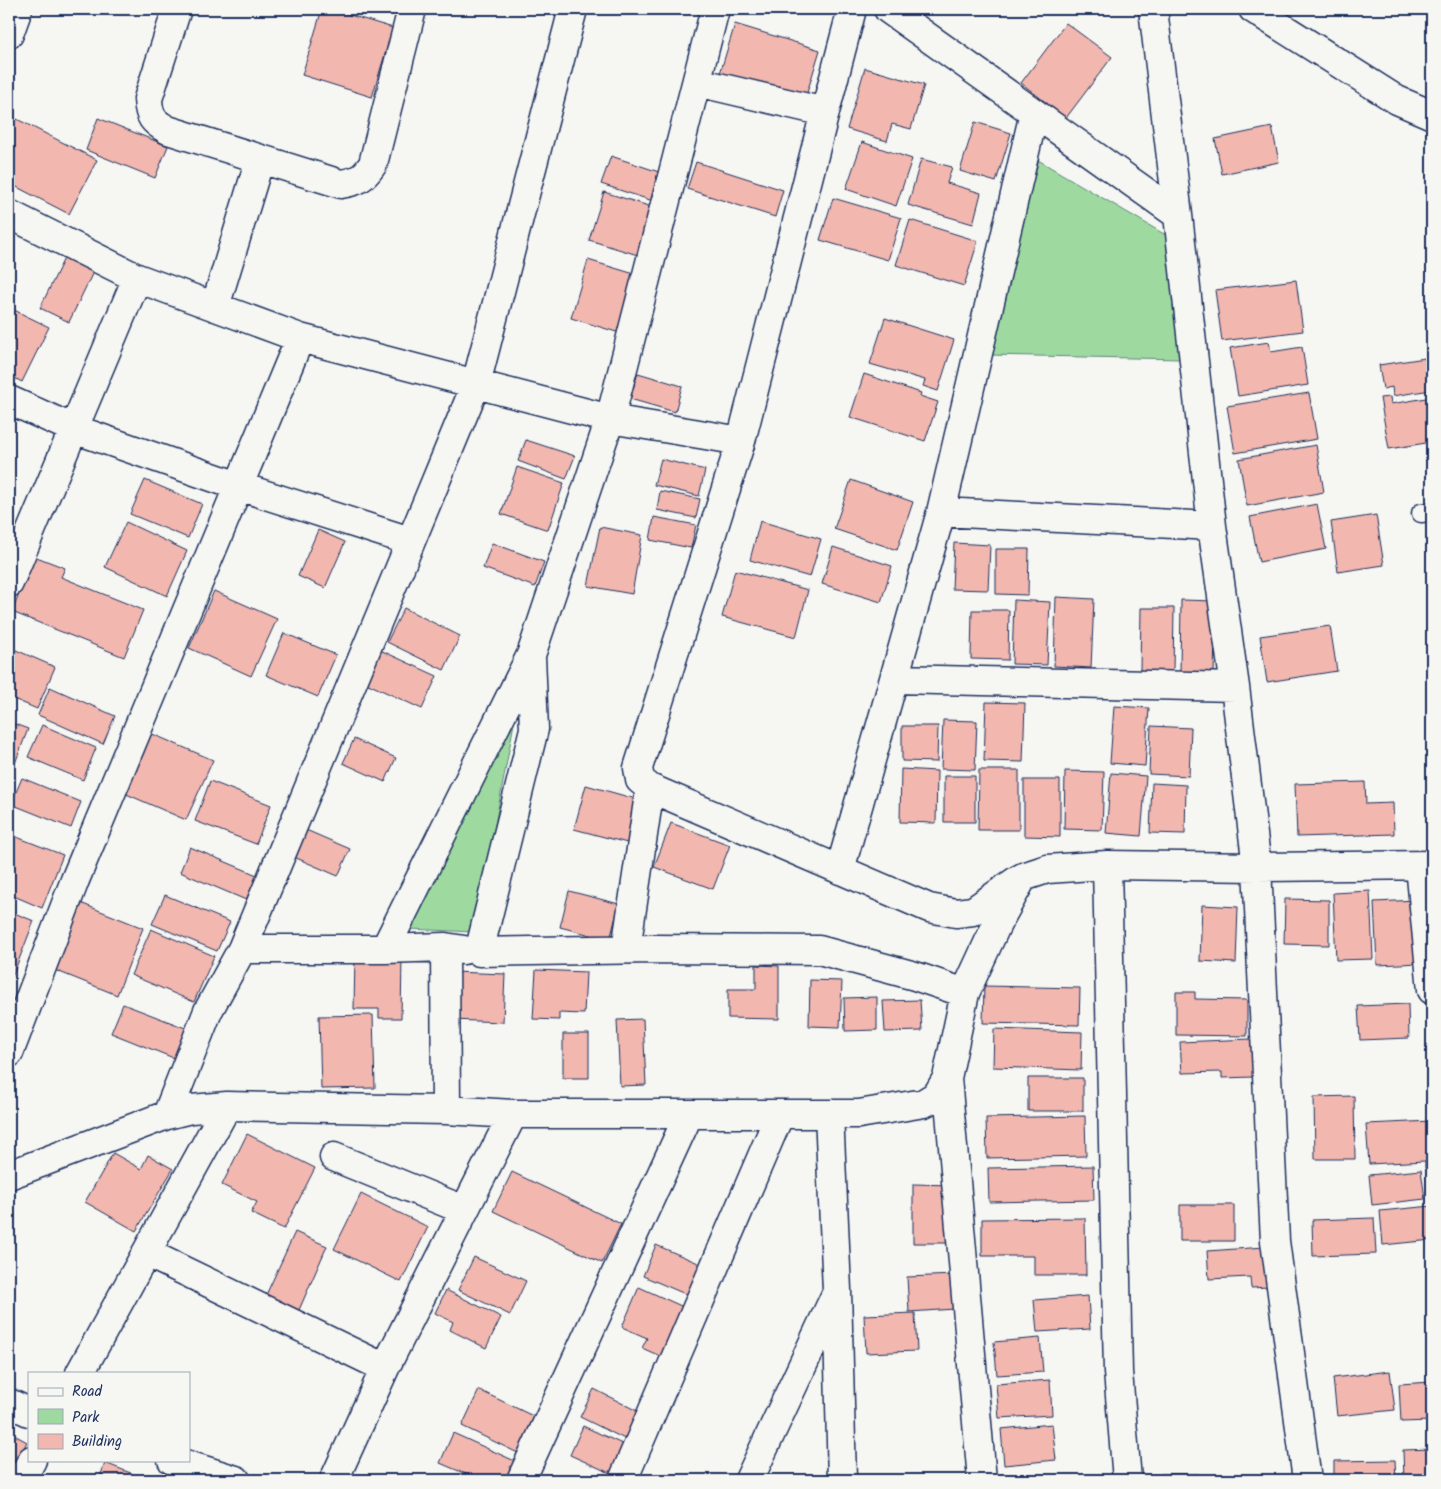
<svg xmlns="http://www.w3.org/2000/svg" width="1441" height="1489" font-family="Kalam,sans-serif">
<rect width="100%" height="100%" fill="#f6f6f2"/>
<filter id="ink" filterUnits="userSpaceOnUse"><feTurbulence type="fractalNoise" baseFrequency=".02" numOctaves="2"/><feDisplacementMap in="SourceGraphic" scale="10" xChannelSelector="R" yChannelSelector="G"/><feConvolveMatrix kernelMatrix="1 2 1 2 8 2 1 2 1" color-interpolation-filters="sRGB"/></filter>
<g filter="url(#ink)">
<path fill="#9edaa0" stroke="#5c847f" d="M1033 157 1169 237 1181 359 988 355Z
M518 702 475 932 409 929Z"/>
<path fill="#f2b7ae" stroke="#1b2f5e" d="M322 9H330L393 28 372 97 302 75Z
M1066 23 1112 57 1066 118 1021 83Z
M735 24 820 50 803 106 718 80Z
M865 68 924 85 911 129 892 124 887 141 847 129Z
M9 115 97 160 69 214 9 183Z
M98 118 168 146 155 178 86 150Z
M975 122 1011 133 996 182 960 171Z
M1272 127 1279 162 1222 174 1215 139Z
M862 142 912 159 896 206 846 189Z
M611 156 662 173 653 201 601 184Z
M921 159 952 167 947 183 981 193 973 224 908 205Z
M696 162 783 190 775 217 687 189Z
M604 192 655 208 641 256 589 240Z
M833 198 901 218 888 260 820 240Z
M910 220 978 241 964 286 896 265Z
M68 250 97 264 69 322 40 308Z
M588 260 641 276 623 334 571 318Z
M1296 280 1303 331 1222 341 1215 290Z
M12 309 49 327 22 382 9 375V317Z
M885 318 954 340 938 391 923 386 925 380 870 364Z
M1269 342 1271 352 1302 347 1308 385 1238 396 1230 348Z
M1425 358 1431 390 1393 396 1392 387 1383 389 1379 365Z
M638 373 682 386 675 412 630 399Z
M864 374 921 393 920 396 938 402 925 441 850 417Z
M1309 393 1317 439 1235 453 1227 406Z
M1390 397 1391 404 1432 397V442L1389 449 1380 398Z
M526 440 575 456 566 479 518 461Z
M1316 445 1324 492 1247 506 1239 459Z
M661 459 705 470 699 496 654 485Z
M517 467 564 483 548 530 501 514Z
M145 480 202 504 188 538 130 514Z
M851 480 913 502 897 550 834 529Z
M660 491 700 499 696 518 657 510Z
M1317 504 1326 549 1259 562 1250 517Z
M1376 515 1384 565 1338 572 1331 522Z
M654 517 696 525 691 548 650 540Z
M760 521 821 539 810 577 750 560Z
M126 522 187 551 167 596 105 567Z
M600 527 642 535 632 594 588 586Z
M318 530 345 542 325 588 298 576Z
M492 543 544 562 535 587 483 568Z
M954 543 990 545 988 590 952 589Z
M833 547 892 566 881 602 822 584Z
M996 549H1029L1028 595 996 594Z
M34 556 65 568 61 577 143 610 124 657 12 612Z
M735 570 808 590 796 637 722 617Z
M214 591 277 619 251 676 189 648Z
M1056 597 1094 599 1091 668 1054 666Z
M1014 600 1050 602 1047 665 1012 664Z
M1181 600 1216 601 1214 673 1180 672Z
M404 608 460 636 444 670 387 642Z
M1141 608H1174L1173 672 1140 671Z
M972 610H1009L1008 660 971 659Z
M1330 626 1337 671 1267 682 1260 636Z
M284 633 336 655 318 697 266 675Z
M9 647 55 667 37 709 9 697Z
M380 650 437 676 422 709 366 683Z
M50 687 115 716 103 744 38 715Z
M986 702 1025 703 1023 762 984 761Z
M1114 706 1149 708 1145 766 1110 763Z
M943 720 977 721 975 770 941 769Z
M9 722 28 729 14 766 9 764Z
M42 725 96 748 83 780 28 757Z
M902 726H938L937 762 902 761Z
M1151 726 1191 728 1189 776 1149 774Z
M150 733 213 760 186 820 124 793Z
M354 739 396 758 385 782 343 763Z
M901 769 937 771 936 823 900 822Z
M979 770H1019V830H978Z
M1065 771 1104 772 1102 830 1064 829Z
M1111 773 1146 776 1141 836 1106 833Z
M944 776H975V822H944Z
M22 778 81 802 71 828 11 804Z
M1024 780H1060V837L1024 836Z
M210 781 271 805 256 844 195 821Z
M1365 782 1366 804 1393 803 1394 834 1297 837 1295 784Z
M1152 783 1186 785 1185 834 1150 833Z
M586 785 643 801 631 844 574 829Z
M671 823 730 845 713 889 654 867Z
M306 830 350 849 338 876 294 857Z
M9 834 63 855 42 908 9 894Z
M190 847 257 875 246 900 180 872Z
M569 891 619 904 610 940 560 927Z
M1370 891 1373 959 1336 960 1333 893Z
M165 895 230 922 217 951 152 924Z
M1285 899 1329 900V945L1284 944Z
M1418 900 1421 963 1377 965 1374 902Z
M78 902 143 928 117 995 52 969Z
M1202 905 1238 907 1236 963 1200 961Z
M9 911 34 921 13 975 9 974Z
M151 929 214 956 194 1002 131 975Z
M355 955 402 956 401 1018H379V1009H354Z
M756 965 779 966V1019L728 1018V989H756Z
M536 970 586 972 584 1014 559 1013V1020L533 1019Z
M453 972 505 974 503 1022 451 1020Z
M810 980 842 981 840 1027 809 1026Z
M984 986 1080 988 1079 1025 983 1023Z
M1176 992H1195V999L1247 1000V1036L1176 1035Z
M877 997V1030L845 1031 844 998Z
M920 1000 922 1031 885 1032 883 1001Z
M123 1004 188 1029 176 1059 111 1033Z
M1408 1004 1409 1038 1360 1040 1358 1006Z
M373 1015 375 1088 321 1089 319 1016Z
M643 1019 646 1085 620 1086 617 1020Z
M994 1029 1082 1032 1081 1070 993 1067Z
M563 1034H589V1078H563Z
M1251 1039 1253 1077 1222 1078V1072L1182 1073 1180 1042Z
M1028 1078H1083V1111H1028Z
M1354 1096 1355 1159H1315L1314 1097Z
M1085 1116 1086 1156 987 1158 986 1118Z
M1432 1121V1167L1425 1168V1161L1369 1164 1366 1124Z
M247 1134 315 1168 284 1229 251 1213 257 1202 222 1185Z
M113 1153 141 1169 148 1155 173 1169 136 1231 85 1202Z
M1093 1166 1094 1200 989 1202 988 1168Z
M1421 1170 1425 1199 1372 1205 1369 1175Z
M512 1172 621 1224 602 1263 493 1211Z
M913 1184 952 1185V1243H913Z
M361 1194 428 1227 401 1282 334 1249Z
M1180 1205H1234V1241H1180Z
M1432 1206V1240L1383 1245 1380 1211Z
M1085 1218 1086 1275H1034V1256H982V1219Z
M1374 1218 1376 1254 1313 1256 1312 1220Z
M295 1232 327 1246 299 1310 266 1295Z
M656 1245 710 1268 697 1299 643 1276Z
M1265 1247 1268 1287 1251 1288 1250 1277 1209 1279 1207 1251Z
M474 1257 526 1281 510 1315 458 1290Z
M954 1275 955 1309 909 1312 907 1277Z
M639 1287 690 1310 669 1360 642 1348 647 1338 622 1327Z
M446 1290 501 1317 486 1348 450 1330 453 1322 435 1313Z
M1088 1296 1090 1329 1037 1332 1034 1300Z
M915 1313 917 1351 866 1353 864 1315Z
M1040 1338 1043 1372 997 1375 994 1342Z
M1390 1371 1395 1410 1337 1416 1333 1378Z
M1050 1380 1052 1415 999 1418 996 1384Z
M1432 1382V1421L1401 1422 1399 1384Z
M594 1389 645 1415 631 1442 580 1417Z
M479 1390 537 1418 520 1454 462 1426Z
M1052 1424 1056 1460 1004 1465 1001 1429Z
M583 1426 633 1449 619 1477 570 1455Z
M9 1432 27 1442 14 1465 9 1462Z
M453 1433 517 1462 509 1480H480L440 1463Z
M1432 1449V1480H1404L1403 1450Z
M1395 1460 1396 1480H1334V1461Z
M105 1463 146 1479V1480H99Z
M1161 1474H1199V1480H1161Z"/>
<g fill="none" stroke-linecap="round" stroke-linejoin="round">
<defs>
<path id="lane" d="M1421 513 1432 512"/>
<path id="street" d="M177 9 148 99C149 117 153 122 168 130L341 184C358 181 363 179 373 164L412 9
M852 9 825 112 741 441 638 768 640 780 650 788 929 908 956 913 973 911 1019 879
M888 9 1178 215
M1153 9 1178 215 1212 526 1235 687 1257 867 1275 1241 1307 1480
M1253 9 1397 100 1432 115
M9 34 18 9
M697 82 825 112
M9 214 137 278 300 338 610 419 741 441
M215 307 260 159
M9 400 74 429 238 486 410 541
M941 512 1212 526
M9 583 137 278
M531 656 534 729 479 952 653 949 819 950 915 976 965 993
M895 679 1235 687
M1107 865 1118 1372 1127 1480
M1420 866 1432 990
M840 870 941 512 1034 113
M445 947 446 1110
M242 949H385L531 655 610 419 715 9
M385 949 445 947 464 950
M626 949 650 788
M9 1053 75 880 300 338
M947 1078 982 1480
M829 1114 837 1290 842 1480
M167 1115 208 1011 242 949 476 384 573 9
M334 1157 464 1210
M9 1175 167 1115 191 1109 227 1106 446 1110 513 1114H859L924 1103 937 1095 947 1078 965 993 997 924 1023 877 1047 869 1107 865 1257 867 1432 865
M147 1253 385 1368
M80 1373 227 1106
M9 1403 29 1412
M172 1460 236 1480
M21 1480 32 1460
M334 1480 385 1368 513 1114
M521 1480 689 1114
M623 1480 780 1114
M749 1480 835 1296"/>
</defs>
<use href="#lane" stroke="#1b2f5e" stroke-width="21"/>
<use href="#street" stroke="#1b2f5e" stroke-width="31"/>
<use href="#lane" stroke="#f6f6f2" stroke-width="18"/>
<use href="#street" stroke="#f6f6f2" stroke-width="28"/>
</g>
</g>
<rect width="1441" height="1489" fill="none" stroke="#f6f6f2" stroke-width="30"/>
<rect x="15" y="15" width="1411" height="1459" fill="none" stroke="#1b2f5e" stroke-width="2" filter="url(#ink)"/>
<rect x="28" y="1372" width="162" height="90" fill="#f6f6f2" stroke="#9ea6b7"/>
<rect x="38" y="1388" width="25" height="8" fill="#f6f6f2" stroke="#9ea6b7"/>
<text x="72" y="1396" font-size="15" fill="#1b2f5e">Road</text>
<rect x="38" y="1409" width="25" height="15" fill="#9edaa0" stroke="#9ea6b7"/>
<text x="72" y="1422" font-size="15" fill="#1b2f5e">Park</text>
<rect x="38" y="1434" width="25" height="15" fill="#f2b7ae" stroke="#9ea6b7"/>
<text x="72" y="1446" font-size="15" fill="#1b2f5e">Building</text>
</svg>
